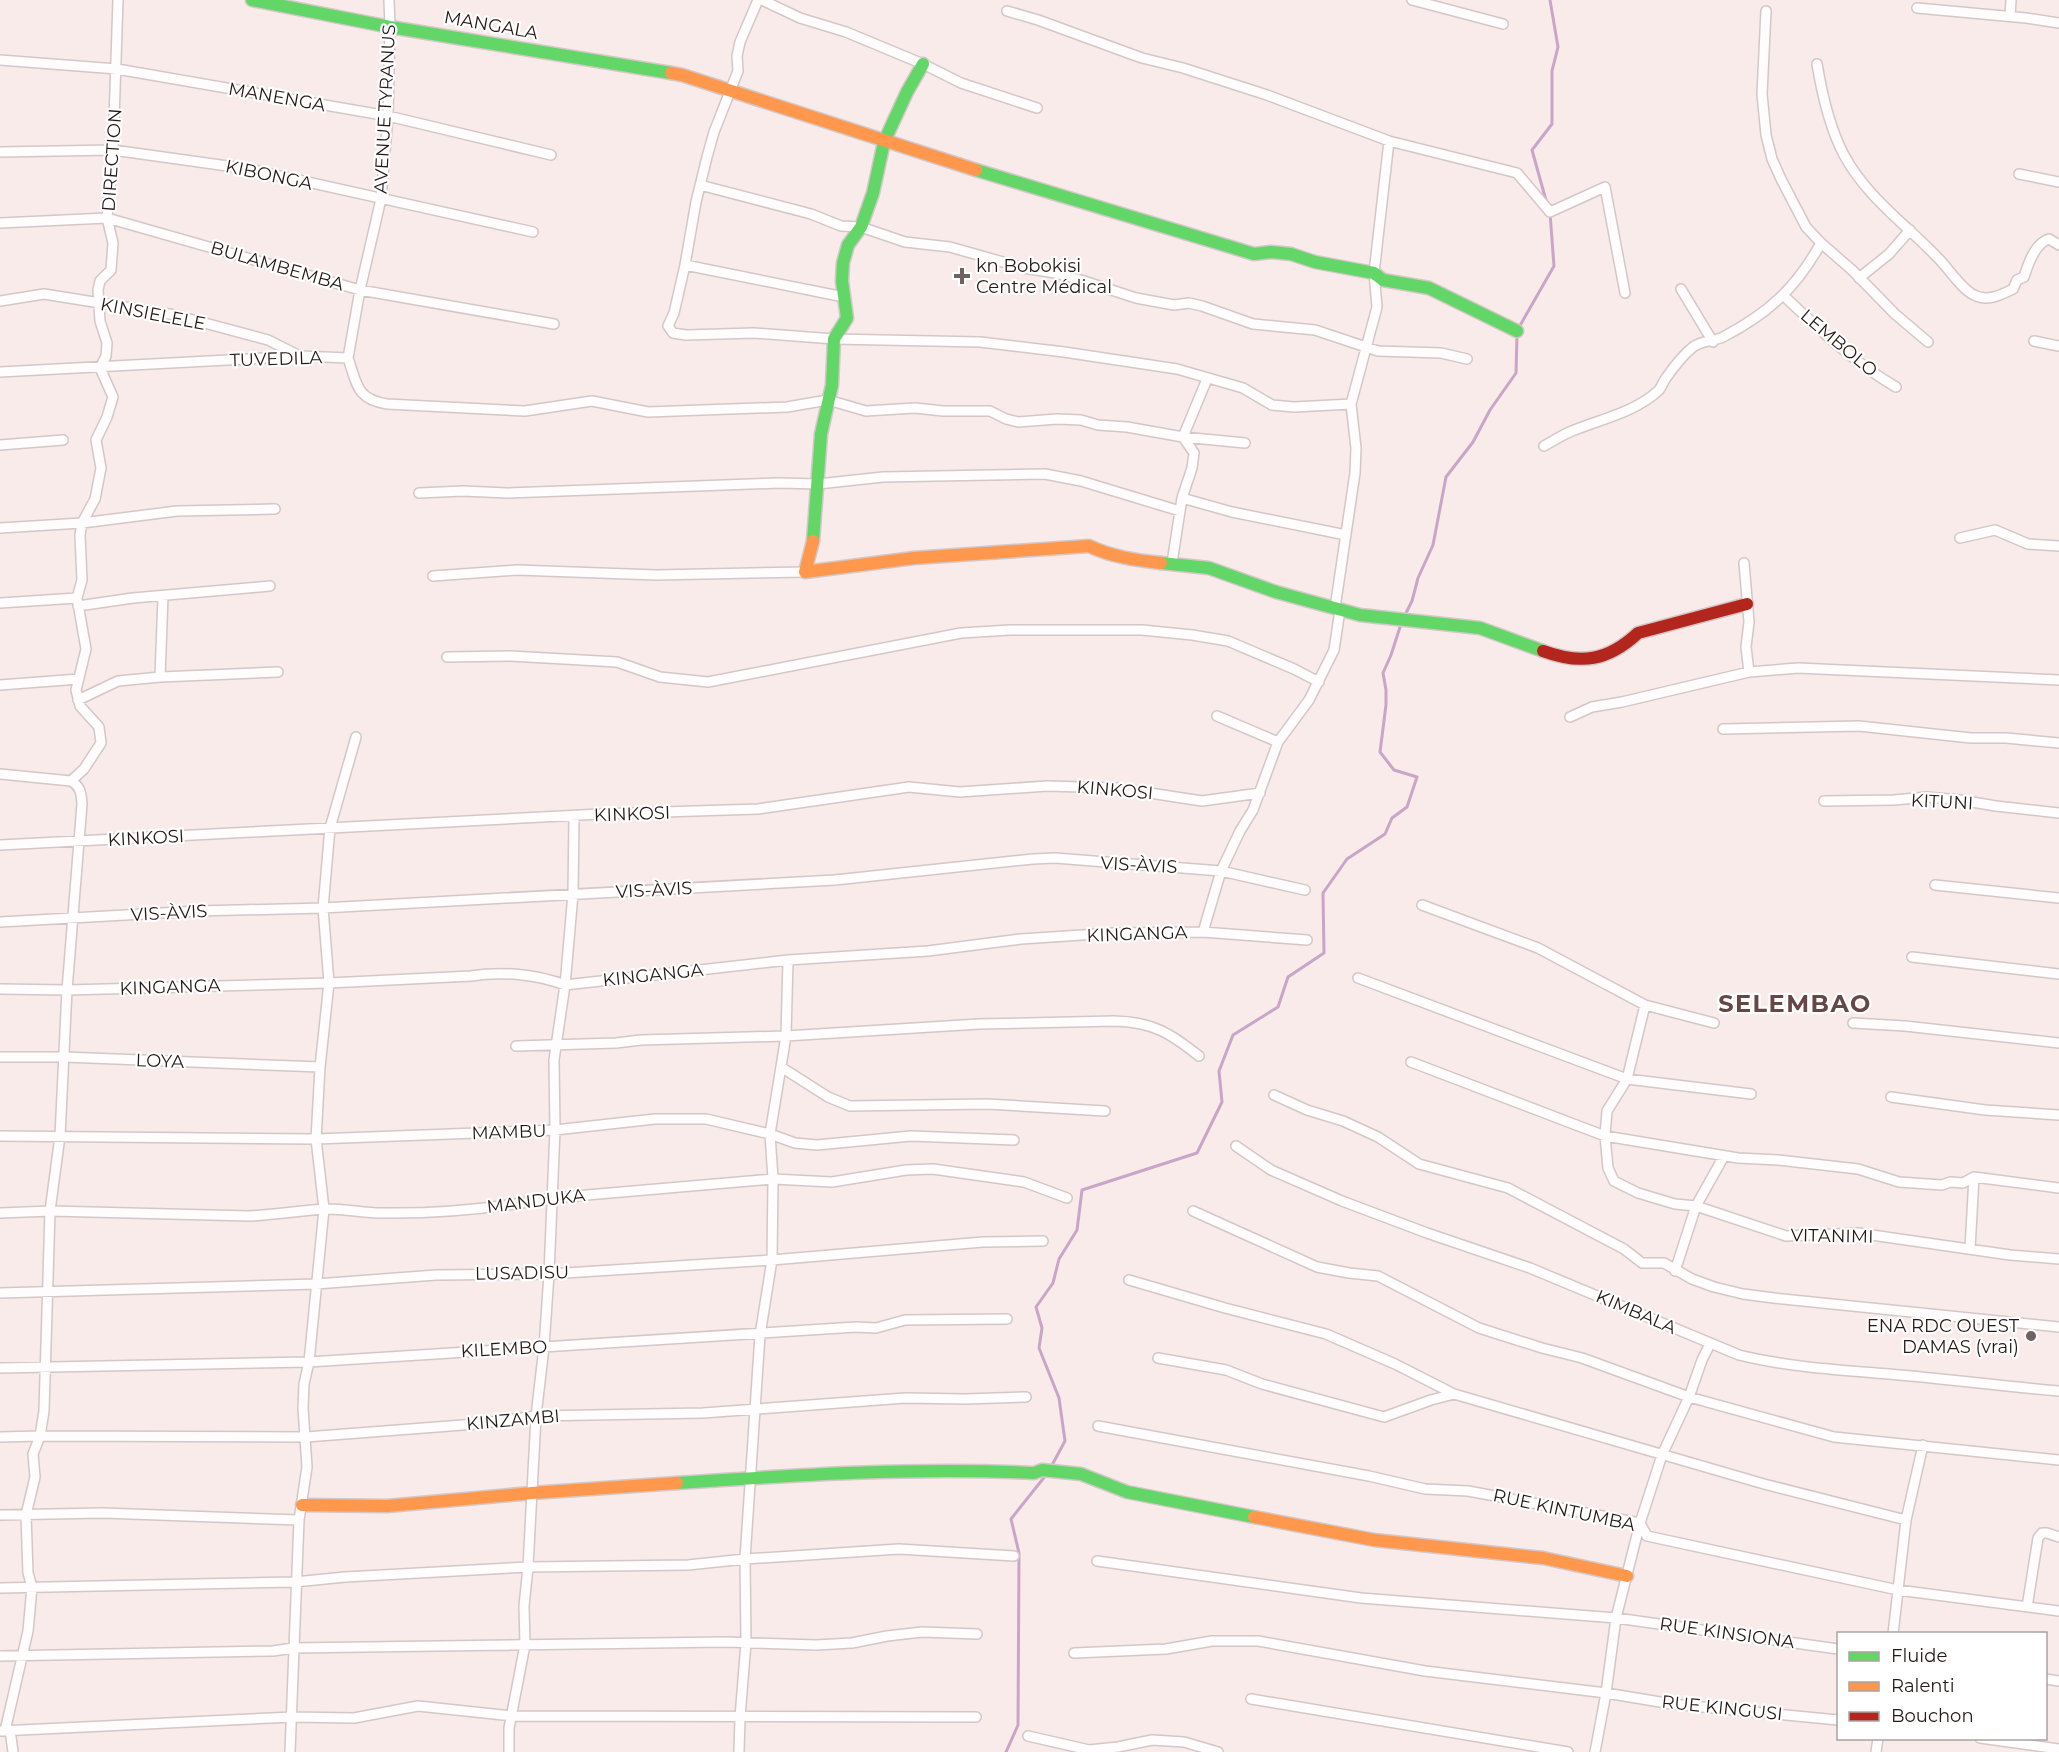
<svg xmlns="http://www.w3.org/2000/svg" width="2059" height="1752" font-family="Montserrat,sans-serif">
<rect width="100%" height="100%" fill="#f8ebea"/>
<g fill="none" stroke-linecap="round" stroke-linejoin="round">
<path stroke="#c9a5c8" stroke-width="3" d="M1547 204 1532 150 1552 124V71L1558 47 1550 0
M1518 329 1554 266 1550 213
M1405 615 1412 601 1418 578 1433 545 1446 477 1473 442 1490 410 1516 373 1517 335
M1051 1467 1065 1441 1059 1398 1039 1348 1042 1328 1036 1307 1053 1283 1059 1259 1077 1230 1082 1190 1197 1153 1222 1102 1219 1071 1233 1035 1278 1007 1288 977 1324 953 1323 893 1347 859 1385 834 1392 818 1407 807 1417 777 1394 770 1380 752 1386 705V690L1383 673 1391 655 1401 624
M1006 1752 1018 1725 1019 1553 1011 1519 1046 1475"/>
<defs>
<path id="street" d="M758 0 740 42 737 56 738 71 714 132 707 157 696 202 685 265 674 313 668 326 673 333 686 335 754 333 834 339 980 342 1064 352 1177 369 1243 388 1272 405 1294 407 1351 404
M762 0 800 18 846 32 923 64 961 83 1037 108
M1412 0 1503 24
M1917 8 2026 18 2059 23
M1007 11 1038 20 1142 58 1183 68 1267 95 1389 141 1517 173 1550 212 1605 187 1625 293
M1766 11 1762 94 1766 135 1772 159 1781 179 1806 227 1821 243 1852 270 1895 314 1928 342
M2010 16 2011 0
M0 60 117 69 388 116 551 155
M1817 64C1822 94 1829 127 1844 155 1866 196 1904 223 1936 256 1947 266 1961 289 1974 295 1987 302 2001 295 2013 289L2017 280 2024 277C2028 264 2035 243 2049 239L2059 245
M0 152 113 150 249 169 533 232
M2019 174 2059 182
M700 185 811 214 841 226 861 227 905 242 950 247 1024 268 1055 273 1084 281 1136 298 1174 305 1189 303 1202 306 1253 324 1315 330 1378 351 1441 353 1467 359
M0 223 107 218 360 290 554 324
M685 265 844 297
M1859 278 1889 254 1910 230
M1681 289 1713 342
M1784 296C1819 329 1853 362 1896 387
M0 301 44 294 175 315 268 340 300 356
M2034 341 2059 346
M348 358 360 290 381 199 388 116 390 27 389 0
M0 372 301 356 348 358C357 384 356 399 387 404L525 411 592 401 648 412 787 407 828 400 866 411 915 408 943 411H990L1006 419 1018 422 1057 419 1081 420 1098 425 1127 427 1183 437 1245 443
M0 445 63 440
M1544 446C1553 441 1562 435 1572 431 1601 419 1636 412 1659 390 1662 386 1663 382 1666 378 1673 368 1684 354 1693 347 1702 340 1713 342 1723 337 1769 313 1796 288 1821 243
M419 493 463 491 507 493 779 483 818 484 883 477 1045 474 1081 481 1180 511
M1182 498 1232 512 1346 535
M0 528 82 523 177 511 275 509
M1960 538 1995 530 2028 544 2059 546
M1172 563 1182 498 1192 468 1194 453 1183 437 1207 379
M1744 563 1749 622 1746 647 1749 672
M433 576 517 570 656 575 805 572
M163 596 160 677 278 672
M0 603 77 598
M78 606 133 598 270 586
M1335 608 1355 473 1356 448 1351 404 1377 307 1374 273 1389 141
M447 657 510 656 617 662 660 677 708 682 961 633 1010 630H1142L1192 635 1228 641 1294 669 1319 682
M0 685 79 679
M78 700 118 681 160 677
M1217 716 1278 742
M1570 717 1592 707 1622 702 1749 672 1798 668 2059 680
M1723 729 1859 726 1971 738H2006L2059 743
M0 774 71 781
M71 781 84 769 101 743 99 727 80 706 76 690 86 649 77 598 82 580 80 535 82 523 95 499 101 468 96 440 107 417 113 397 100 368 106 356 107 343 100 321 98 290 100 281 111 270 113 243 107 218 113 150 118 0
M1824 801 1894 800 1927 797 1960 800 1996 806 2059 813
M0 845 600 814 758 809 909 787 960 792 1047 786 1117 788 1202 801 1260 793
M1935 885 2059 898
M1422 905 1538 948 1645 1005 1714 1023
M0 922 197 911 323 908 835 880 1033 859 1055 858 1221 871 1305 890
M1203 932 1221 871 1240 831 1253 810 1278 742 1309 700 1334 650 1340 610
M1912 957 2059 974
M1358 978 1627 1079 1751 1094
M0 989 67 990 329 983 471 976C501 971 536 974 565 985L788 960 928 951 1021 939 1112 933 1203 932 1307 940
M1645 1005 1627 1079 1607 1111 1605 1136 1608 1168 1614 1181 1638 1193 1675 1204 1696 1206 1786 1236 1858 1233 2010 1255 2059 1259
M1853 1023 1905 1026 2059 1043
M516 1046 616 1043 641 1040 786 1036 979 1024 1114 1021C1153 1022 1170 1033 1199 1056
M0 1057H64L320 1067
M1411 1062 1605 1136 1738 1158 1778 1160 1858 1169 1899 1182 1942 1185 1950 1182 1963 1183 1974 1177 2059 1188
M781 1067 828 1097 850 1106 987 1104 1105 1111
M1274 1095 1307 1110 1343 1121 1378 1137 1419 1164 1508 1188 1624 1249 1642 1263H1664L1692 1279 1714 1287 1743 1294 1774 1298 2059 1327
M1891 1097 1985 1110 2059 1115
M0 1136 316 1139 555 1130 655 1119H706L770 1134 795 1143 817 1145 911 1136 1014 1140
M1236 1146 1271 1170 1342 1201 1427 1233 1530 1268 1739 1355C1788 1367 1839 1370 1889 1374 1946 1379 2002 1386 2059 1391
M1193 1211 1317 1267 1349 1273 1378 1276 1479 1328 1542 1348 1582 1358 1689 1397 1834 1437 2059 1460
M0 1213 50 1211 249 1216C274 1215 298 1211 323 1209 342 1208 363 1213 382 1213 439 1214 497 1208 552 1198L773 1179 832 1182 906 1170 933 1169 1024 1182 1067 1198
M1970 1249 1974 1177
M1675 1271 1696 1206 1724 1156
M1129 1280 1225 1308 1326 1334 1395 1364 1454 1394
M0 1293 316 1284 436 1275 549 1274 772 1260 983 1242 1043 1241
M1158 1358 1226 1370 1262 1384 1384 1417 1431 1400 1454 1394 1764 1484 1906 1520
M0 1368 309 1362 856 1327 876 1328 905 1320 1007 1319
M1098 1426 1369 1476 1425 1489 1468 1491 1640 1523 1647 1536 1898 1590 2059 1611
M0 1437 40 1436 306 1437 476 1424 536 1416 703 1413 905 1398 965 1399 1026 1397
M0 1515 103 1513 299 1520
M1097 1561 1361 1598 1616 1618 1838 1649
M0 1588 295 1582 345 1577 528 1567 688 1565 745 1559 899 1549 1014 1556
M2027 1607 2038 1538 2042 1533H2047L2059 1537
M1893 1634 1906 1520 1923 1445
M1074 1653 1166 1649 1212 1641H1258L1425 1671 1606 1693 1672 1704 1838 1720
M0 1656 273 1651 293 1648 725 1642 816 1645 852 1643 887 1636 922 1632 977 1634
M2046 1679 2059 1681
M1251 1699 1568 1752
M10 1730 13 1752
M0 1731 292 1717 354 1718 418 1706 513 1716 976 1717
M5 1731 28 1631 32 1587 28 1573 26 1515 35 1477 33 1454 40 1436 44 1411 50 1211 60 1136 67 990 82 804C81 793 81 787 71 781
M1028 1736 1089 1750 1118 1747 1152 1740 1184 1742 1218 1752
M1980 1738 2059 1749
M290 1752 299 1520 307 1467 303 1408 304 1384 309 1362 324 1209 316 1139 320 1067 329 983 323 908 330 828 356 737
M509 1752V1728L525 1645 524 1606 528 1567 536 1416 544 1347 549 1274 555 1130 554 1060 565 985 573 894 574 816
M739 1752 740 1717 746 1643 745 1559 760 1335 772 1260 773 1179 770 1134 786 1036 788 960
M1595 1752 1606 1693 1616 1618 1640 1523 1662 1455 1689 1397 1702 1360 1710 1344
M1876 1752 1878 1738"/>
<path id="fast" d="M252 0 390 27 671 73
M976 170 1254 254 1271 252 1291 254 1315 262 1374 273 1383 280 1429 288 1517 331
M813 541 821 434 832 385 834 339 847 318 842 281 843 263 848 245 861 227 873 193 884 142 907 92 923 64
M1161 563 1209 568 1276 592 1360 615 1480 628 1543 651
M677 1483C795 1475 915 1467 1034 1473L1042 1470 1081 1474 1127 1492 1254 1517"/>
<path id="slow" d="M671 73 682 75 976 170
M813 541 805 572 914 558 1089 546C1112 557 1135 560 1161 563
M302 1505 387 1506 532 1493 677 1483
M1254 1517 1374 1540 1543 1558 1627 1576"/>
<path id="jam" d="M1543 651C1581 665 1608 661 1638 633L1747 604"/>
</defs>
<use href="#street" stroke="#d4c7c7" stroke-width="12"/>
<use href="#fast" stroke="#d4c7c7" stroke-width="15"/>
<use href="#slow" stroke="#d4c7c7" stroke-width="15"/>
<use href="#jam" stroke="#d4c7c7" stroke-width="15"/>
<use href="#street" stroke="#fefcfc" stroke-width="9"/>
<use href="#fast" stroke="#63d668" stroke-width="12"/>
<use href="#slow" stroke="#ff974d" stroke-width="12"/>
<use href="#jam" stroke="#b3261e" stroke-width="12"/>
</g>
<g fill="#706262" stroke="#fff" stroke-width="2">
<path d="M959 267h6v6h6v6h-6v6h-6v-6h-6v-6h6z"/>
<circle cx="2031" cy="1336" r="6"/>
</g>
<g text-anchor="middle" stroke-width="4.5" stroke-linejoin="round" paint-order="stroke">
<g font-size="18" fill="#271919" stroke="#fff">
<text transform="translate(491 25) rotate(10)" y="6">MANGALA</text>
<text transform="translate(277 97) rotate(10)" y="6">MANENGA</text>
<text transform="translate(385 109) rotate(-87)" y="6">AVENUE TYRANUS</text>
<text transform="translate(112 160) rotate(-86)" y="6">DIRECTION</text>
<text transform="translate(269 175) rotate(12)" y="6">KIBONGA</text>
<text transform="translate(277 266) rotate(16)" y="6">BULAMBEMBA</text>
<text transform="translate(153 314) rotate(11)" y="6">KINSIELELE</text>
<text transform="translate(1839 343) rotate(40)" y="6">LEMBOLO</text>
<text transform="translate(276 359) rotate(-2)" y="6">TUVEDILA</text>
<text transform="translate(1115 790) rotate(5)" y="6">KINKOSI</text>
<text transform="translate(1942 802) rotate(3)" y="6">KITUNI</text>
<text transform="translate(632 814) rotate(-2)" y="6">KINKOSI</text>
<text transform="translate(146 838) rotate(-3)" y="6">KINKOSI</text>
<text transform="translate(1139 865) rotate(3)" y="6">VIS-ÀVIS</text>
<text transform="translate(654 890) rotate(-3)" y="6">VIS-ÀVIS</text>
<text transform="translate(169 913) rotate(-3)" y="6">VIS-ÀVIS</text>
<text transform="translate(1137 934) rotate(-2)" y="6">KINGANGA</text>
<text transform="translate(653 975) rotate(-6)" y="6">KINGANGA</text>
<text transform="translate(170 987) rotate(-2)" y="6">KINGANGA</text>
<text transform="translate(160 1061) rotate(2)" y="6">LOYA</text>
<text transform="translate(509 1132) rotate(-2)" y="6">MAMBU</text>
<text transform="translate(536 1201) rotate(-7)" y="6">MANDUKA</text>
<text transform="translate(1832 1236) rotate(1)" y="6">VITANIMI</text>
<text transform="translate(522 1273) rotate(-1)" y="6">LUSADISU</text>
<text transform="translate(1636 1312) rotate(23)" y="6">KIMBALA</text>
<text transform="translate(504 1349) rotate(-3)" y="6">KILEMBO</text>
<text transform="translate(513 1420) rotate(-5)" y="6">KINZAMBI</text>
<text transform="translate(1564 1510) rotate(12)" y="6">RUE KINTUMBA</text>
<text transform="translate(1727 1633) rotate(8)" y="6">RUE KINSIONA</text>
<text transform="translate(1722 1708) rotate(6)" y="6">RUE KINGUSI</text>
</g>
<g font-size="18" fill="#271919" stroke="#fff" text-anchor="start">
<text x="976" y="272">kn Bobokisi<tspan x="976" dy="21">Centre Médical</tspan></text>
<text x="2019" y="1332" text-anchor="end">ENA RDC OUEST<tspan x="2019" dy="21">DAMAS (vrai)</tspan></text>
</g>
<g font-size="24" font-weight="bold" letter-spacing="1.5" fill="#674646" stroke="#fff">
<text x="1795" y="1012">SELEMBAO</text>
</g>
</g>
<rect x="1837" y="1632" width="210" height="108" fill="#ffffff" stroke="#a9a3a3" stroke-width="1.5"/>
<rect x="1849" y="1652" width="30" height="9" fill="#63d668" stroke="#a9a3a3" stroke-width="1.5"/>
<text x="1891" y="1662" font-size="18" fill="#271919">Fluide</text>
<rect x="1849" y="1682" width="30" height="9" fill="#ff974d" stroke="#a9a3a3" stroke-width="1.5"/>
<text x="1891" y="1692" font-size="18" fill="#271919">Ralenti</text>
<rect x="1849" y="1712" width="30" height="9" fill="#b3261e" stroke="#a9a3a3" stroke-width="1.5"/>
<text x="1891" y="1722" font-size="18" fill="#271919">Bouchon</text>
</svg>
